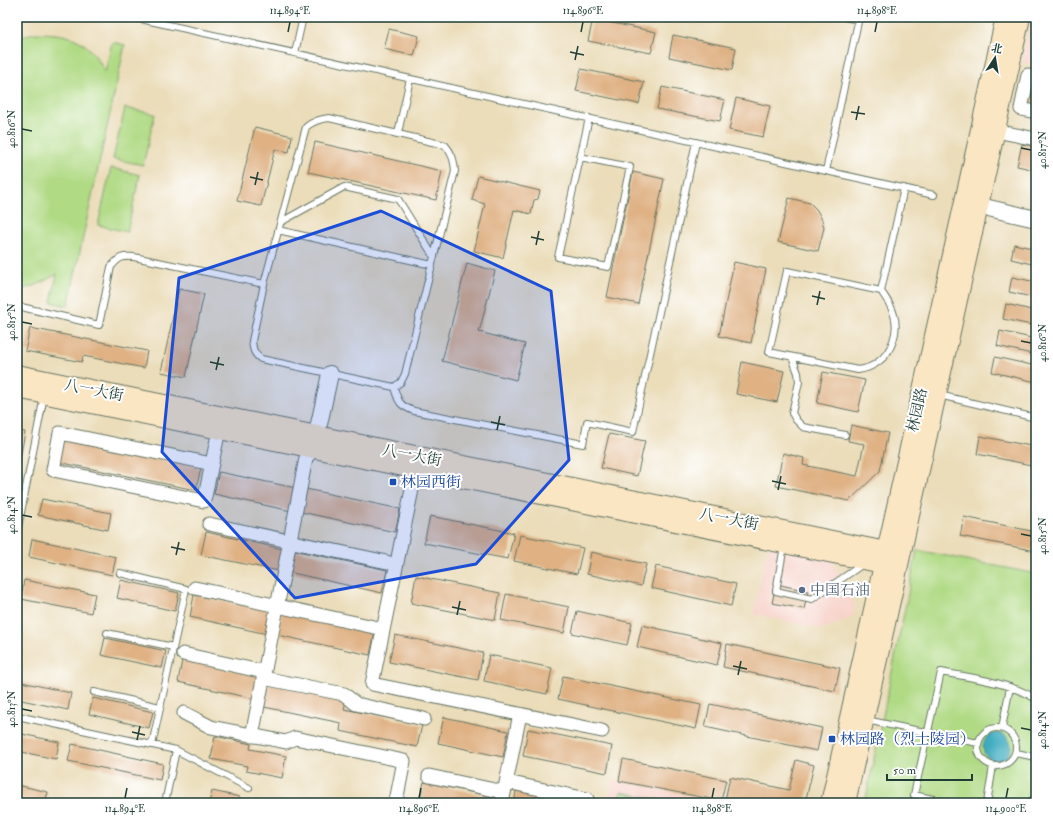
<svg xmlns="http://www.w3.org/2000/svg" width="1053" height="820" font-family="'IM FELL Double Pica','Noto Serif SC',serif">
<rect width="100%" height="100%" fill="#fff"/>
<filter id="ink" filterUnits="userSpaceOnUse"><feTurbulence type="fractalNoise" baseFrequency=".025" numOctaves="2"/><feDisplacementMap in="SourceGraphic" scale="8" xChannelSelector="R" yChannelSelector="G"/><feConvolveMatrix kernelMatrix="1 2 1 2 8 2 1 2 1" color-interpolation-filters="sRGB"/></filter>
<filter id="wash" filterUnits="userSpaceOnUse"><feTurbulence type="fractalNoise" baseFrequency=".012" numOctaves="4" result="noise"/><feDisplacementMap in="SourceGraphic" scale="16" xChannelSelector="R" yChannelSelector="G"/><feGaussianBlur stdDeviation="0.9" result="paint"/><feColorMatrix in="noise" values="0 0 0 0 0 0 0 0 0 0 0 0 0 0 0 0 0 1.4 0 .05"/><feComposite in="paint" operator="in"/></filter>
<g filter="url(#wash)">
<rect width="100%" height="100%" fill="#ebddba"/>
<path fill="#f7d1c8" d="M1032 17H1036V65L1022 62Z
M768 546 831 559 855 606 851 618 822 629 753 614Z
M613 780 726 803H608Z"/>
<path fill="#b1da85" stroke="#688c5c" d="M33 33C70 33 87 37 105 72L112 42 125 45 68 306 51 302 57 274 35 286 17 290V39Z
M125 108 155 114 143 165 113 159Z
M111 168 140 175 127 232 98 225Z
M917 550 1036 574V803H865Z
M621 792 675 803H628L619 801Z"/>
<path fill="#41acc0" stroke="#30747a" d="M983 747a14 14 0 1 1 28 0a14 14 0 1 1-28 0Z"/>
<g id="blocks">
<path fill="#dfb183" d="M593 19 656 32 651 53 588 41Z
M389 29 419 36 414 56 384 49Z
M673 35 736 48 732 70 669 57Z
M581 69 644 82 639 104 576 91Z
M1031 77 1036 78V107L1025 105Z
M662 87 725 100 720 121 657 109Z
M736 98 770 106 763 137 729 130Z
M255 127 292 136 289 152 275 149 261 206 237 201Z
M315 142 442 171 436 200 308 172Z
M1022 144 1036 147V170L1017 166Z
M633 172 664 179 638 304 607 297Z
M478 176 540 191 538 199 534 200 531 214 514 210 503 258 474 251 485 204 472 200Z
M789 198 810 203 817 210 822 220 824 228 818 251 778 242Z
M1014 244 1036 249V265L1011 259Z
M734 262 766 269 751 343 719 336Z
M467 263 495 271 479 332 525 344 516 380 442 361Z
M1012 277 1036 282V298L1009 292Z
M179 289 204 294 186 377 161 372Z
M1006 304 1036 311V326L1003 319Z
M30 328 147 351 144 368 83 356 82 362 25 351Z
M1000 331 1036 339V355L997 346Z
M995 357 1036 366V382L992 372Z
M742 362 784 371 777 402 736 394Z
M823 372 865 380 858 412 817 403Z
M851 425 888 433 880 471 849 501 776 486 783 453 804 458 803 465 857 476 864 444 848 441Z
M17 431 25 432 18 471H17Z
M609 434 645 441 637 476 601 468Z
M980 436 1036 447V466L977 454Z
M62 440 201 468 196 490 58 462Z
M219 472 296 488 291 511 214 494Z
M306 489 400 509 395 532 301 512Z
M42 499 111 513 108 530 38 515Z
M430 516 514 533 508 559 424 543Z
M964 517 1036 532V551L960 536Z
M206 532 283 549 279 571 201 555Z
M520 535 583 548 577 574 514 561Z
M32 539 116 557 112 575 29 557Z
M293 550 387 570 382 593 288 572Z
M591 552 646 564 641 586 587 574Z
M656 566 736 584 731 606 651 588Z
M416 576 500 593 495 620 411 603Z
M24 580 95 594 91 613 21 599Z
M121 580 179 593 175 611 117 598Z
M776 584 808 591 804 609 772 603Z
M506 594 569 607 564 633 501 620Z
M194 595 272 611 267 634 190 617Z
M577 611 632 623 627 645 572 633Z
M282 612 375 632 370 655 277 635Z
M642 625 722 643 717 665 637 647Z
M395 635 483 653 478 680 389 662Z
M105 638 166 651 162 668 101 655Z
M727 644 840 668 835 691 723 667Z
M489 655 552 668 547 694 484 681Z
M182 660 260 676 255 699 178 682Z
M563 676 701 705 696 729 558 699Z
M17 681 71 693 68 710 17 699Z
M269 684 346 701 344 709 422 725 417 747 340 731 341 723 264 707Z
M93 698 153 712 149 728 89 714Z
M710 704 822 728 817 751 705 727Z
M444 717 508 731 503 757 438 743Z
M528 729 612 746 607 773 523 756Z
M17 733 59 742 56 759 17 751Z
M215 736 251 744 250 749 286 756 282 778 246 771 247 766 211 759Z
M72 744 163 764 160 780 68 761Z
M623 759 726 780 721 801 619 781Z
M796 760 814 765 805 803H740L725 800 730 777 789 790Z
M424 782 493 797 492 803H419Z
M17 785 48 792 45 803H17Z
M212 791 240 797 238 803H209Z
M516 791 573 802V803H514Z"/>
</g>
</g>
<g filter="url(#ink)">
<use href="#blocks" fill-opacity="0" stroke="#667563" stroke-width="1"/>
<g fill="none" stroke-linecap="round" stroke-linejoin="round">
<defs>
<path id="service" d="M132 17 934 195
M845 17 858 20
M295 53 303 17
M398 133 410 79
M580 157 630 167 608 267 558 257 589 118
M826 171 859 17
M281 222 344 187 398 199 434 257
M278 230 432 265
M881 291C886 299 892 306 894 315 899 331 892 352 878 362 872 367 865 369 858 370L769 352 787 271 881 291 904 188
M17 306 99 325 111 267C119 257 122 256 134 257L264 284
M792 357 798 373 799 382 792 413 796 420 803 427 845 435
M394 387 401 382 405 374 455 171C454 160 452 153 445 145L329 118C319 119 313 121 306 127L264 284 252 341C253 350 254 354 261 359L394 387C398 402 400 406 414 411L583 444 587 422 633 432 696 142
M939 395 1036 418
M17 533 44 396
M784 546 776 591 812 599 863 564
M120 573 186 589 152 745
M107 633 173 647
M94 692 160 707
M17 716 176 750 165 803
M866 720 978 743
M978 747a19 19 0 1 1 38 0a19 19 0 1 1-38 0Z
M1002 728 1010 687
M176 750 249 788
M1016 753 1036 757
M951 803 914 795 941 672C973 678 1009 682 1036 699
M987 803 993 766
M1028 803 1036 798"/>
<path id="minor" d="M1028 75 1021 109 1036 112
M996 131 1036 139
M212 464 60 433 53 470 204 501 219 430
M416 470 372 684 602 731
M209 524 387 562
M195 588 374 627
M183 654 264 672
M263 678 344 694 356 704 424 719
M184 713 211 727 286 742 295 738 404 761 396 801
M252 736 306 458 314 449
M429 776 504 792
M507 782 587 799
M502 803 520 714"/>
<path id="tertiary" d="M967 203 1036 219
M314 447 330 374"/>
<path id="secondary" d="M17 374 901 554
M17 389 898 567
M830 803 1005 17
M846 803 1021 17"/>
</defs>
<use href="#service" stroke="#667563" stroke-width="8"/>
<use href="#minor" stroke="#667563" stroke-width="15"/>
<use href="#tertiary" stroke="#667563" stroke-width="18"/>
<use href="#secondary" stroke="#667563" stroke-width="20"/>
<use href="#service" stroke="#fff" stroke-width="6"/>
<use href="#minor" stroke="#fff" stroke-width="13"/>
<use href="#tertiary" stroke="#fff" stroke-width="16"/>
<use href="#secondary" stroke="#fbe6c4" stroke-width="18"/>
</g>
</g>
<path fill="#1d4ed8" fill-opacity="0.2" stroke="#1d4ed8" stroke-width="3" stroke-linejoin="round" d="M381 211 551 291 569 460 476 564 295 598 162 452 179 278Z"/>
<path fill="none" stroke="#1f3d34" stroke-width="1.5" d="M288 32 290 22M581 32 583 22M875 32 877 22M570 52 584 55M575 60 578 46M851 112 865 114M856 120 859 106M22 129 32 131M1021 148 1031 150M250 177 263 180M255 185 258 172M531 237 544 240M536 245 539 231M812 296 825 299M817 305 820 291M22 322 32 324M1021 341 1031 343M210 362 224 365M216 370 219 357M491 422 505 425M497 430 500 416M772 481 786 484M778 490 781 476M22 515 32 517M1021 534 1031 536M171 547 185 550M176 555 179 542M452 607 466 610M457 615 460 601M733 666 747 669M738 675 741 661M22 709 32 711M1021 728 1031 730M132 732 145 735M137 740 140 726M125 798 127 788M419 798 421 788M712 798 714 788M1006 798 1008 788"/>
<g fill="#1a4fb4" stroke="#fff" stroke-width="1.5">
<rect x="389" y="478" width="8" height="8" rx="2"/>
<rect x="828" y="735" width="8" height="8" rx="2"/>
</g>
<circle fill="#5c6f8a" stroke="#fff" stroke-width="1.5" cx="802" cy="590" r="4"/>
<g text-anchor="middle" stroke-width="4" stroke-linejoin="round" paint-order="stroke">
<g font-size="15" fill="#1f3d34" stroke="#fff">
<text transform="translate(94 390) rotate(11)" y="5">八一大街</text>
<text transform="translate(917 410) rotate(-77)" y="5">林园路</text>
<text transform="translate(412 455) rotate(11)" y="5">八一大街</text>
<text transform="translate(729 519) rotate(11)" y="5">八一大街</text>
</g>
<g font-size="15" fill="#164399" stroke="#fff" text-anchor="start">
<text x="401" y="487">林园西街</text>
<text x="840" y="744">林园路（烈士陵园）</text>
</g>
<g font-size="15" fill="#4e5e75" stroke="#fff" text-anchor="start">
<text x="810" y="595">中国石油</text>
</g>
</g>
<rect width="1053" height="820" fill="none" stroke="#fff" stroke-width="44"/>
<g transform="translate(995 58) rotate(12)" stroke="#ffffff" stroke-width="3" paint-order="stroke">
<path d="M0-3L7 15L0 10L-7 15Z" fill="#1f3d34"/>
<text y="-6" font-size="11" font-weight="bold" text-anchor="middle" fill="#1f3d34">北</text>
</g>
<path d="M887 774v6h85v-6" fill="none" stroke="#1f3d34" stroke-width="2"/>
<text x="893" y="774" font-size="12" fill="#1f3d34" stroke="#ffffff" stroke-width="3" paint-order="stroke">50 m</text>
<rect x="22" y="22" width="1009" height="776" fill="none" stroke="#1f3d34" stroke-width="1.5"/>
<g font-size="10" text-anchor="middle" fill="#1f3d34">
<text x="290" y="14">114.894°E</text>
<text x="583" y="14">114.896°E</text>
<text x="877" y="14">114.898°E</text>
<text transform="translate(11 129) rotate(-90)" y="4">40.816°N</text>
<text transform="translate(1042 150) rotate(-90)" y="4">40.817°N</text>
<text transform="translate(11 322) rotate(-90)" y="4">40.815°N</text>
<text transform="translate(1042 343) rotate(-90)" y="4">40.816°N</text>
<text transform="translate(11 515) rotate(-90)" y="4">40.814°N</text>
<text transform="translate(1042 536) rotate(-90)" y="4">40.815°N</text>
<text transform="translate(11 709) rotate(-90)" y="4">40.813°N</text>
<text transform="translate(1042 730) rotate(-90)" y="4">40.814°N</text>
<text x="125" y="812">114.894°E</text>
<text x="419" y="812">114.896°E</text>
<text x="712" y="812">114.898°E</text>
<text x="1006" y="812">114.900°E</text>
</g>
</svg>
